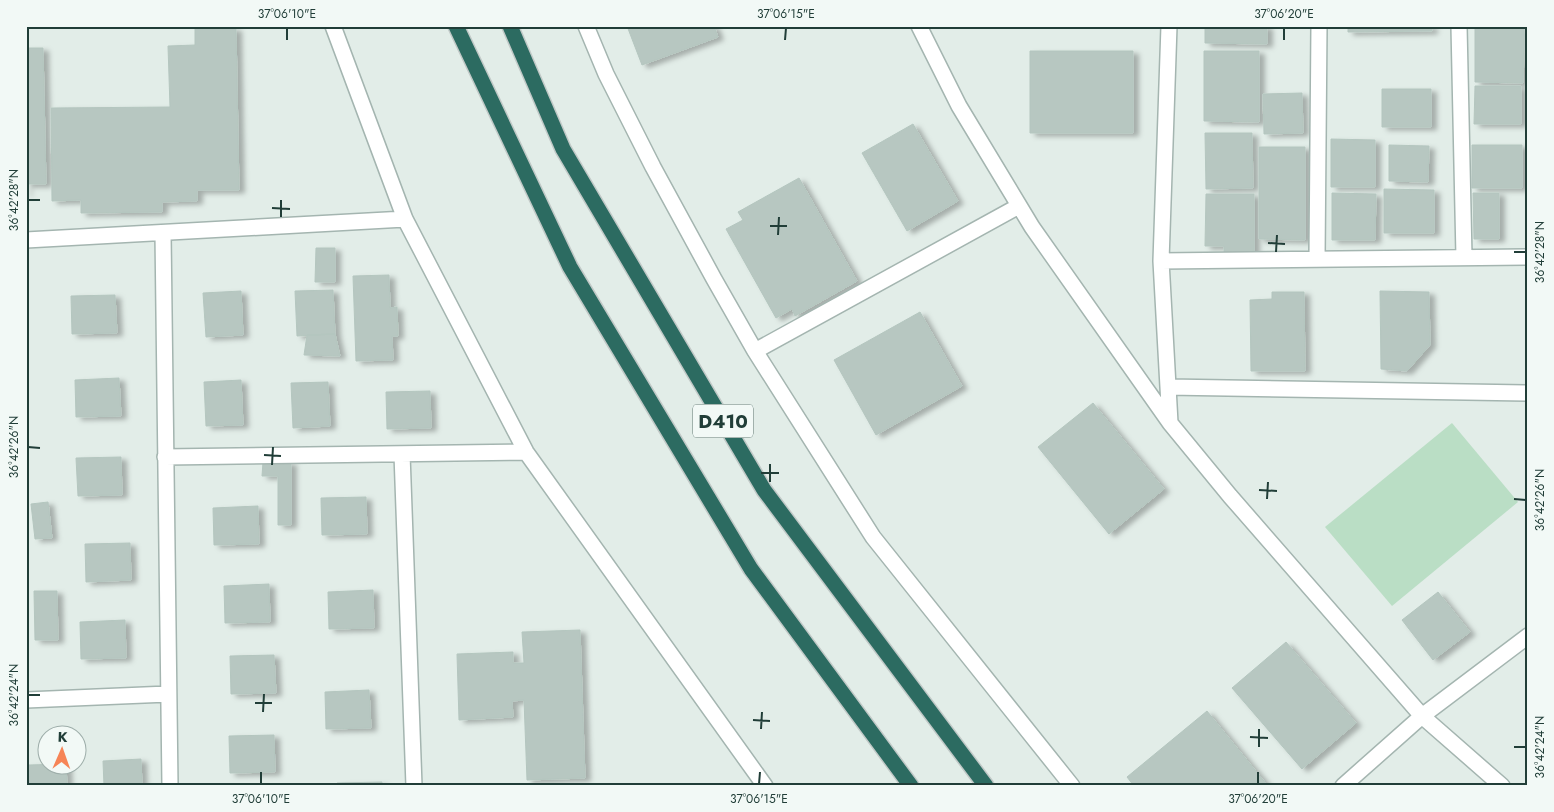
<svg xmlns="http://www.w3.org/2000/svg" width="1554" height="812" font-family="Jost,sans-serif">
<defs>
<filter id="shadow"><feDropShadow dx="5.5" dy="3" stdDeviation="2.5" flood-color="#0004"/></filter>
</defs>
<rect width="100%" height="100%" fill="#e2ede8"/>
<path fill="#badec5" d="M1452 423 1518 502 1392 606 1325 527Z"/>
<path fill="#b7c7c1" stroke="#b4c6bf" filter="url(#shadow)" d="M627 26H714L718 37 642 65Z
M1205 26H1267V44L1205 43Z
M1348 26H1432V31L1348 32Z
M1475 26H1524L1523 83 1475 82Z
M236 28 239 190H197V201L162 202V212L81 213V200L52 201 51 108 170 107 168 46 195 45V29Z
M1525 33H1528V105H1526Z
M26 48H43L46 184H26V194Z
M1030 51H1133V133H1030Z
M1204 51H1259V122L1204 121Z
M1475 86H1521V124H1474Z
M1382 89H1431V127H1382Z
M1302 93 1303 133 1264 134 1263 94Z
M913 124 958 201 907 231 862 153Z
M1205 133H1252L1253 188 1206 189Z
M1331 139 1375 140V187H1331Z
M1389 145 1429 146 1428 182 1389 181Z
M1472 145H1522V188H1472Z
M1259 147H1305V240L1259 239Z
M799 178 857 281 795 316 792 309 776 318 726 229 743 220 738 212Z
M1384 189 1434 190V233H1384Z
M1332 193 1376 194 1375 240H1332Z
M1473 193H1499V239H1474Z
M1206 194H1254V254L1224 253V246H1205Z
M316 248H335V282H315Z
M389 275 390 308 397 307 398 336H392L393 360 356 361 353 276Z
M333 290 335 334 297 336 295 291Z
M241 291 243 335 206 337 203 293Z
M1380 291 1429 292 1430 345 1407 371 1381 369Z
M1272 292H1304L1305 371H1251L1250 300 1272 299Z
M115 295 117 333 72 334 71 296Z
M920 312 962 386 876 435 834 360Z
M335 334 340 356 304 355 307 335Z
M119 378 121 416 76 417 75 380Z
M241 380 243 425 206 426 204 382Z
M328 382 330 426 293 428 291 383Z
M430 391 431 428 387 429 386 392Z
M1093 403 1164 489 1109 534 1038 447Z
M121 457 122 495 78 496 76 458Z
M263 462H291V525H278V476H262Z
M366 497 367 534 322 535 321 498Z
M48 502 52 538 35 539 31 504Z
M258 506 259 544 214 545 213 508Z
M130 543 131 580 86 582 85 544Z
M269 584 270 622 225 623 224 586Z
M373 590 374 628 329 629 328 592Z
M34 591H57L58 640H35Z
M1438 592 1470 632 1433 660 1402 620Z
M125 620 126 658 81 659 80 622Z
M580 630 585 778 527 780 524 700 512 701 513 717 459 720 457 654 513 652V663H524L522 632Z
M1286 642 1356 723 1302 769 1232 688Z
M274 655 276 693 231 694 230 656Z
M369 690 371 728 326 729 325 692Z
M1207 711 1268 786H1134L1127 777Z
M274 735 275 772 230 773 229 736Z
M141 759 142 786H104L103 761Z
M66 764 67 786H29L28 765Z
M382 782V786H337V783Z"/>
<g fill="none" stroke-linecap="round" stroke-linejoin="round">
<defs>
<path id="minor" d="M333 26 405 219 526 452 765 786
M586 26 606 74 653 167 714 279 755 351 873 537 1072 786
M919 26 959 106 1032 227 1170 423 1230 496 1422 716 1502 786
M1169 26 1161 261 1170 423
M1459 26 1464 257
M163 233 170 786
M26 240 405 219
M1317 258 1319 26
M1161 261 1528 257
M755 351 1019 206
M1168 387 1528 393
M402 454 414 786
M165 457 526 452
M26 700 168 694
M1343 786 1422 716 1528 636"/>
<path id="highway" d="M456 26 570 267 751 569 911 786
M510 26 563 149 764 490 986 786"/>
</defs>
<use href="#minor" stroke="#a4b5b0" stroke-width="18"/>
<use href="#highway" stroke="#c1c9c7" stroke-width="18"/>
<use href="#minor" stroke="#fff" stroke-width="15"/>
<use href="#highway" stroke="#2c6b61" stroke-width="15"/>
</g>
<path fill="none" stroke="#213e38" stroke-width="2" d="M287 40V28M785 40 786 28M1284 40V28M28 200H40M272 208 290 209M281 217V200M770 226H787M778 235 779 217M1268 243 1285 244M1276 252 1277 235M1514 252H1526M28 447 40 448M264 455 281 456M272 465 273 447M761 473H779M770 482V464M1259 490 1277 491M1267 499 1268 482M1514 499 1526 500M28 695H40M255 703H272M263 712 264 694M753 720 770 721M761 729 762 712M1250 737 1268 738M1259 747V729M1514 747H1526M261 784V772M759 784 760 772M1258 784V772"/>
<g text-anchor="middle" stroke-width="4.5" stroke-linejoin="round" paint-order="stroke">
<rect fill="#f2f9f6" stroke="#607671" stroke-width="1" x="693" y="404.5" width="60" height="33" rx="4"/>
<g font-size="19" font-weight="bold" fill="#213e38">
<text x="723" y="428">D410</text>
</g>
</g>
<rect width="1554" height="812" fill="none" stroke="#f2f9f6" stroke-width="55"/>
<g transform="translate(62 750) rotate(2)"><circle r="24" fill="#f2f9f6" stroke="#9eaeaa"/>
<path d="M0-4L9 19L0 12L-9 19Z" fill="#f68456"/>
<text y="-8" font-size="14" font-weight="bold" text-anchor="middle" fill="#213e38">K</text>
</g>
<rect x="28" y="28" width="1498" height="756" fill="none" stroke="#213e38" stroke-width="2"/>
<g font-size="12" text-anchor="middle" fill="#213e38">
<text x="287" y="18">37°06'10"E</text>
<text x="786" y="18">37°06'15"E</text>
<text x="1284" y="18">37°06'20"E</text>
<text transform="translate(14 200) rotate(-90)" y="4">36°42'28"N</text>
<text transform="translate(1540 252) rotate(-90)" y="4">36°42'28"N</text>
<text transform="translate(14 447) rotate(-90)" y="4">36°42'26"N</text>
<text transform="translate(1540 500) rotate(-90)" y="4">36°42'26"N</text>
<text transform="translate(14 695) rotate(-90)" y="4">36°42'24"N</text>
<text transform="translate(1540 747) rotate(-90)" y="4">36°42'24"N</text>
<text x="261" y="803">37°06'10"E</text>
<text x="759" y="803">37°06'15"E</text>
<text x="1258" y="803">37°06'20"E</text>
</g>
</svg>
